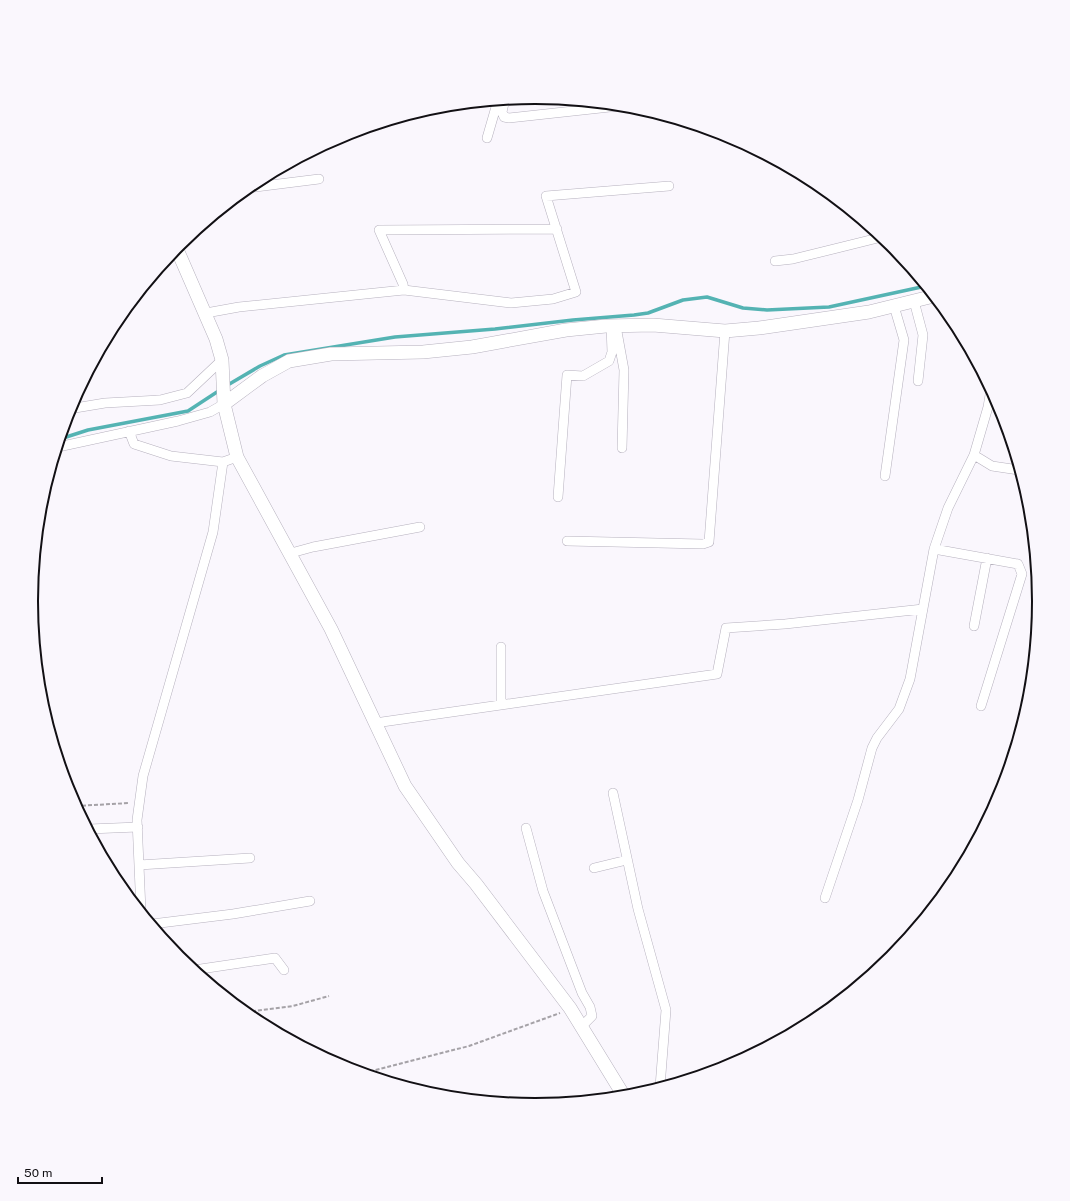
<svg xmlns="http://www.w3.org/2000/svg" width="1070" height="1201" font-family="'Public Sans',sans-serif">
<rect width="100%" height="100%" fill="#faf7fd"/>
<g fill="none" stroke-linecap="round" stroke-linejoin="round">
<path stroke="#54b3b3" stroke-width="3.5" d="M226 386 260 366 284 355 395 337 495 329 573 320 634 315 648 313 683 300 707 297 743 308 767 310 829 307 926 286
M60 439 88 430 188 411 220 390"/>
<defs>
<path id="street" d="M505 99 502 112 504 117 509 118 619 106
M487 138 498 100
M247 188 319 179
M775 261 793 259 882 237
M404 290 403 284 379 230 557 229
M914 301 923 335 918 381
M206 313 239 307 404 290 511 303 553 299 576 292 546 196 669 186
M616 326 624 370 622 448
M69 409 105 403 160 400 187 393 222 360
M129 431 134 444 171 456 223 462
M58 447 178 421 210 412 224 404
M974 455 992 466 1019 470
M885 476 904 340 894 306
M558 497 567 375 583 376 609 361 612 352 611 326
M567 541 703 544 709 542 725 331
M934 549 1018 564 1022 574 981 706
M291 553 313 547 420 527
M974 626 987 558
M501 705V647
M375 723 717 674 726 628 785 624 923 609
M613 793 638 909 666 1010 660 1087
M526 828 543 891 582 993 590 1007 592 1016 582 1026
M89 829 138 827
M139 865 250 858
M594 868 627 860
M825 898 858 800 872 748 877 738 899 709 910 679 934 549 948 508 974 455 988 407 991 389
M141 911 137 820 143 776 213 532 223 462 237 457
M152 924 233 914 310 901
M194 970 275 958 284 970"/>
<path id="secondary" d="M176 247 216 339 222 360 224 404 237 457 331 629 405 786 458 863 476 884 570 1008 624 1096
M224 404 262 376 289 361 331 354 423 352 472 347 566 330 606 326 653 325 725 331 759 328 869 312 934 296"/>
</defs>
<use href="#street" stroke="#b6b1be" stroke-width="10"/>
<use href="#secondary" stroke="#b6b1be" stroke-width="14"/>
<path stroke="#a5a2a7" stroke-width="2" stroke-dasharray="4 2" stroke-linecap="butt" d="M76 806 129 803
M246 1012 293 1006 329 996
M364 1073 469 1046 560 1013"/>
<use href="#street" stroke="#fff" stroke-width="9"/>
<use href="#secondary" stroke="#fff" stroke-width="13"/>
</g>
<path d="M0 0H1070V1201H0ZM38 601a497 497 0 1 1 994 0a497 497 0 1 1-994 0Z" fill="#faf7fd" fill-rule="evenodd"/>
<path fill="none" stroke="#121014" stroke-width="2" d="M38 601a497 497 0 1 1 994 0a497 497 0 1 1-994 0Z"/>
<path d="M18 1177v6h84v-6" fill="none" stroke="#121014" stroke-width="2"/>
<text x="24" y="1177" font-size="12" fill="#121014" stroke="#faf7fd" stroke-width="3" paint-order="stroke">50 m</text>
</svg>
